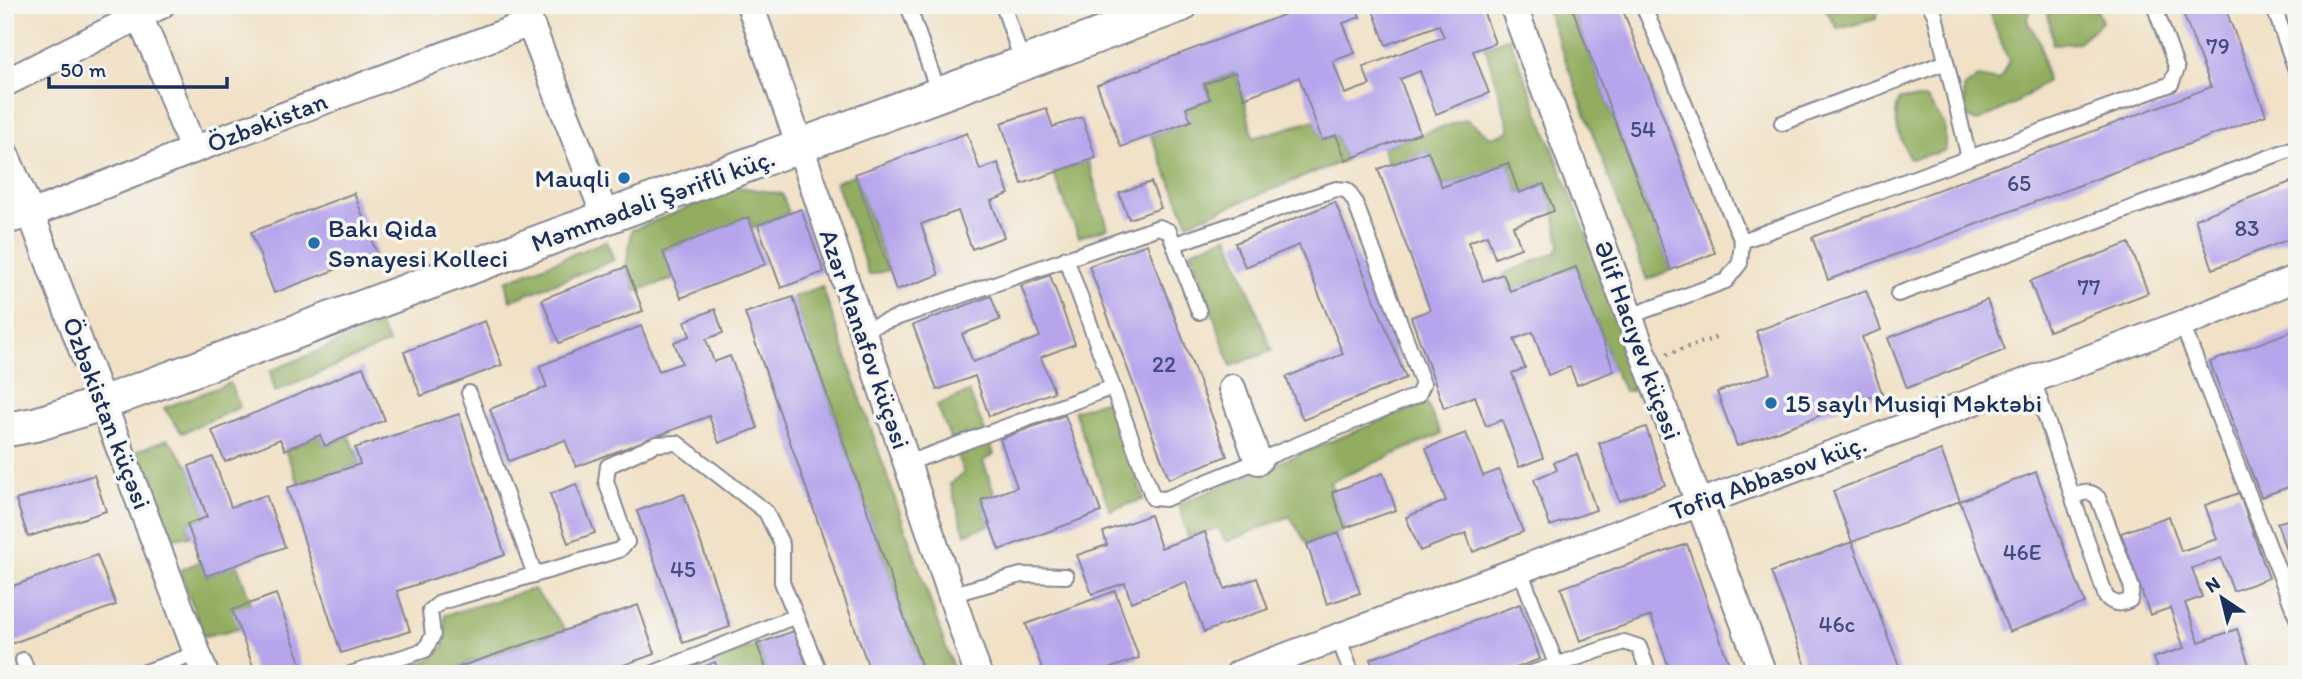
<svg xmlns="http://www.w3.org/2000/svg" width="2302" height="679" font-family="Itim,sans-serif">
<rect width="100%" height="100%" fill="#f6f6f2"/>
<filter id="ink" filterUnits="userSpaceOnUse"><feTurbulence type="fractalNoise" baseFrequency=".0143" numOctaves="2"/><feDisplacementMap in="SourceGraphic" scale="14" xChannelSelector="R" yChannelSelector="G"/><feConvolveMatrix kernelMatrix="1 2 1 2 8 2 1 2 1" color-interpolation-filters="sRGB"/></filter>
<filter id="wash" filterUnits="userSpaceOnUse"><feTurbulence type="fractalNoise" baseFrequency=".00686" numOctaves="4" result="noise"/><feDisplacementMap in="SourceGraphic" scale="28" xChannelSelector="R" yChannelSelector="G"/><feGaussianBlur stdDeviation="1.57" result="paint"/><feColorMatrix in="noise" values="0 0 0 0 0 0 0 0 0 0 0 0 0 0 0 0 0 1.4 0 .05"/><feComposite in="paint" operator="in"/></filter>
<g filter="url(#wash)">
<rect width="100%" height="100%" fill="#f1e1c6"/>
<path fill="#92ad5f" stroke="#566e5e" stroke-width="2" d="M1545 5H1571L1671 270 1647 280Z
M1823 5H1879L1876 19 1838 29Z
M1986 5H2095L2102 22 2077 43 2053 44 2048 12 2032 7 2027 21 2040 42 2047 81 2016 103 1976 122 1965 116 1964 88 1978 77 1999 81 2009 61Z
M1509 37 1646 387 1625 392 1614 371 1576 267 1510 291 1503 274 1555 253 1560 245 1554 211 1544 184 1519 193 1508 163 1442 187 1428 151 1389 165 1382 147 1466 119 1491 137 1510 131 1485 46Z
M1235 72 1244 98 1253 138 1315 120 1322 140 1336 135 1346 160 1188 223 1151 136 1191 121 1186 108 1210 99 1204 84Z
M1900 99H1927L1945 125V151L1910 159C1901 140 1890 119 1900 99Z
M1088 161 1108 228 1079 237 1053 173Z
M855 174 889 270 869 275 836 182Z
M739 187 782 194 789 213 758 225 753 229 748 218 663 252 674 279 635 291 626 267 632 230Z
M1228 236 1272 351 1231 366 1191 251Z
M606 241 614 260 510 301 506 281Z
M822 286 955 674H924L793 297Z
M379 326 389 343 275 392 270 371Z
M230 383 240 407 182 433 164 408Z
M969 392 994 454 983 461 995 495 981 500 990 525 965 534 950 484 964 473 937 405Z
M1106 400 1144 499 1110 510 1074 411Z
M1426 402 1441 434 1330 482 1345 528 1339 533 1307 544 1290 516 1226 542 1218 528 1188 538 1179 504Z
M320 435 325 446 349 436 360 464 299 484 285 450Z
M168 439 189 466 207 517 187 524 191 536 170 538 137 451Z
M201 561 207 576 237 564 251 603 239 629 203 636 180 570Z
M534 589 566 630 437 674H385L429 660 444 647 445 615Z
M757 644 768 674H720L715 662Z"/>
<g id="blocks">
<path fill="#b6a5ec" d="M1310 5H1355L1360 17 1343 23 1355 53 1333 61 1345 94 1370 85 1363 67 1444 37 1439 25 1386 45 1371 5H1481L1495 43 1473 51 1489 93 1436 114 1420 71 1400 79 1420 133 1346 160 1336 135 1322 140 1299 77 1244 98 1235 72 1204 84 1210 99 1186 108 1191 121 1121 147 1097 85Z
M1571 5H1621L1715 253 1671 270Z
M2180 5H2224L2266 115 1828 280 1812 237 2211 87Z
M1046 108 1053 127 1082 117 1096 158 1022 184 1001 123Z
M967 133 980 170 998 163 1009 194 991 201 1004 237 972 249 958 211 921 224 939 275 896 290 855 174Z
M1428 151 1442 187 1508 163 1519 193 1544 184 1554 211 1513 226 1521 248 1495 258 1487 235 1468 242 1483 281 1503 274 1510 291 1576 267 1614 371 1577 385 1570 367 1548 375 1533 332 1514 339 1525 368 1512 373 1543 458 1519 467 1502 420 1486 426 1475 396 1444 408 1411 317 1430 310 1378 169Z
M2293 181 2297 191V236L2213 269 2195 219Z
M1151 182 1161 208 1129 219 1119 193Z
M354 193 377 254 274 293 251 232Z
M1335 202 1406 378 1303 420 1286 377 1343 354 1299 245 1245 267 1235 243Z
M801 209 824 272 781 288 758 225Z
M748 217 766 264 681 298 663 252Z
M2129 243 2148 293 2049 331 2030 281Z
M1147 244 1227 456 1169 479 1089 266Z
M626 267 643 311 559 343 542 299Z
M1050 275 1075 344 1041 357 1054 392 989 416 975 376 937 390 913 325 991 296 1000 320 962 334 973 362 1040 337 1021 286Z
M1866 290 1881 330 1862 337 1882 393 1737 446 1717 392 1771 373 1756 331Z
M793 297 924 674H871L745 313Z
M1987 300 2005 350 1907 388 1888 338Z
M715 309 723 333 706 339 714 362 730 356 758 428 719 443 709 416 576 467 565 440 509 461 490 409 547 387 539 366 641 326 659 371 682 363 674 342 690 336 685 321Z
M485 321 502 365 421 396 404 352Z
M2297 329V484L2261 497 2210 362Z
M363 367 385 420 325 446 320 435 285 450 280 439 225 462 212 431Z
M459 414 505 555 397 591 410 631 341 653 287 488 360 464 355 448Z
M1065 415 1101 512 999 550 981 500 1017 487 1000 439Z
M1646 427 1665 485 1619 501 1599 443Z
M1466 433 1483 476 1499 470 1523 532 1473 552 1466 533 1420 551 1406 517 1446 501 1426 448Z
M1941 450 1960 501 2036 472 2085 603 2009 632 1960 501 1852 542 1902 674H1809L1771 572 1852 542 1833 491Z
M1577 454 1596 510 1550 526 1534 479 1557 470 1554 462Z
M213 457 231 507 266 495 285 547 206 576 187 524 207 517 189 466Z
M1383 473 1396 510 1345 528 1332 492Z
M94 475 106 511 28 537 16 500Z
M576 484 595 533 568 543 550 494Z
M2239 493 2269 578 2233 591 2221 558 2192 568 2202 597 2185 603 2199 642 2237 629 2251 671 2244 674H2159L2153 658 2184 648 2170 608 2150 615 2121 533 2169 516 2181 551 2217 539 2205 505Z
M684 494 730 627 683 643 637 511Z
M1150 515 1161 548 1205 532 1225 589 1257 578 1268 609 1204 632 1186 582 1131 602 1125 583 1092 594 1077 555 1107 545 1103 532Z
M2297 517V581H2296L2277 523Z
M1339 533 1360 593 1327 604 1307 544Z
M1687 544 1732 673 1671 674 1651 616 1580 641 1561 588Z
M97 555 116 605 5 646V589Z
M1115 591 1139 658 1094 674H1044L1026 624Z
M276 594 304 671 296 674H256L232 610Z
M1520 604 1540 659 1499 674H1375L1370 659Z
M638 605 655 654 598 674H439Z
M794 631 810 674H768L757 644Z
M715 662 720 674H686Z"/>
</g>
</g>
<g filter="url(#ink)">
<use href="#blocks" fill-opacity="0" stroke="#868892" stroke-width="2"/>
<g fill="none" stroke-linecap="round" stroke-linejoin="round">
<defs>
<path id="service" d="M908 5 939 94
M1003 5 1023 64
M1107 5 1116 29
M1930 5 1935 15 1969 158
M2273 5 2297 73
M1782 123 1946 62
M1742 241 2171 84 2177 69 2154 5
M1066 258 1153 498 1165 499 1418 395 1423 384 1355 202 1347 190 1336 189 1175 244
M1898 294 2297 147
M1630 316 1726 281 1740 263 1742 241 1643 5
M2182 324 2297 618
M861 330 1159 227 1169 231 1199 312
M2033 379 2106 597C2115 605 2120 605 2130 600L2132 588 2098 498C2090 489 2083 493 2073 496
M469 393 535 575
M908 463 1113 387
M1520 570 1556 664
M953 594 1021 575 1066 576
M1338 637 1352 674
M23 660 28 674
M140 674 198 653
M350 674 425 650 433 635 430 611 441 602 619 550 627 542 606 481 608 466 656 444 677 443 766 512 782 545V582L820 674
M651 674 796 616
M1529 674 1624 642 1639 647 1649 674"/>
<path id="minor" d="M134 5 159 61 193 150
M523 5 606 218
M750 5 800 146 978 674
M1513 5 1763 674
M5 83 161 5
M5 154 31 214 205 674
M5 221 31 214 193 150 530 23
M1232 388 1258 461
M1239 674 2182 324 2297 278"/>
<path id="tertiary" d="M5 430 37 424 103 403 1181 5"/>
</defs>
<use href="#service" stroke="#868892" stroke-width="18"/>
<use href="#minor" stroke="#868892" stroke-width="30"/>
<use href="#tertiary" stroke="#868892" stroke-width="37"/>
<path stroke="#868892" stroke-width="4.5" stroke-dasharray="2 5" stroke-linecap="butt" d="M1667 354 1718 337"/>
<use href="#service" stroke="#fff" stroke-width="14"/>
<use href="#minor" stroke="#fff" stroke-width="26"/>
<use href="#tertiary" stroke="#fff" stroke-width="33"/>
</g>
</g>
<g fill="#1f6fb2" stroke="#f6f6f2" stroke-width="2.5">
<circle cx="624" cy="178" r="7"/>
<circle cx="314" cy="243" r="7"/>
<circle cx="1771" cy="403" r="7"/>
</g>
<g text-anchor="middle" stroke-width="7" stroke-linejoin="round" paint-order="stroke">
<g font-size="23" fill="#424c82">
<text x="2218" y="54">79</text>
<text x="1643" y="137">54</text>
<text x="2019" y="191">65</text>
<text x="2247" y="236">83</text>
<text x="2089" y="295">77</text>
<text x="1164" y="372">22</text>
<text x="2022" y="560">46E</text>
<text x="683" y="577">45</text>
<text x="1837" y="632">46c</text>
</g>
<g font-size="26" fill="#1b2f5e" stroke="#f6f6f2">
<text transform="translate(267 122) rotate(-21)" y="9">Özbəkistan</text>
<text transform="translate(653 200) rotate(-20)" y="9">Məmmədəli Şərifli küç.</text>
<text transform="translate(865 339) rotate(71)" y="9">Azər Manafov küçəsi</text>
<text transform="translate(1638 340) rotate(70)" y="9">Əlif Hacıyev küçəsi</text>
<text transform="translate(107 413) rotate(69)" y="9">Özbəkistan küçəsi</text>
<text transform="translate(1768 477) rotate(-20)" y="9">Tofiq Abbasov küç.</text>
</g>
<g font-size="26" fill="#1b2f5e" stroke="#f6f6f2" text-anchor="start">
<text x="610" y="187" text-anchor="end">Mauqli</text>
<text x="328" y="237">Bakı Qida<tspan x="328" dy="30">Sənayesi Kolleci</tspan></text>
<text x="1785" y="412">15 saylı Musiqi Məktəbi</text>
</g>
</g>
<rect width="2302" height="679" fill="none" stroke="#f6f6f2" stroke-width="28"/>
<g transform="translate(2222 598) rotate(325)" stroke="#f6f6f2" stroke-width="5" paint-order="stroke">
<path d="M0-5L12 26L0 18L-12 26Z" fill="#1b2f5e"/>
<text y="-10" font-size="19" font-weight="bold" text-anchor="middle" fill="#1b2f5e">N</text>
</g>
<path d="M49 77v10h178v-10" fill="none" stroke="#1b2f5e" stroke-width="3.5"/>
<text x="60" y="77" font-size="21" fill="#1b2f5e" stroke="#f6f6f2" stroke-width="5" paint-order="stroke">50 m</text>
</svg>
